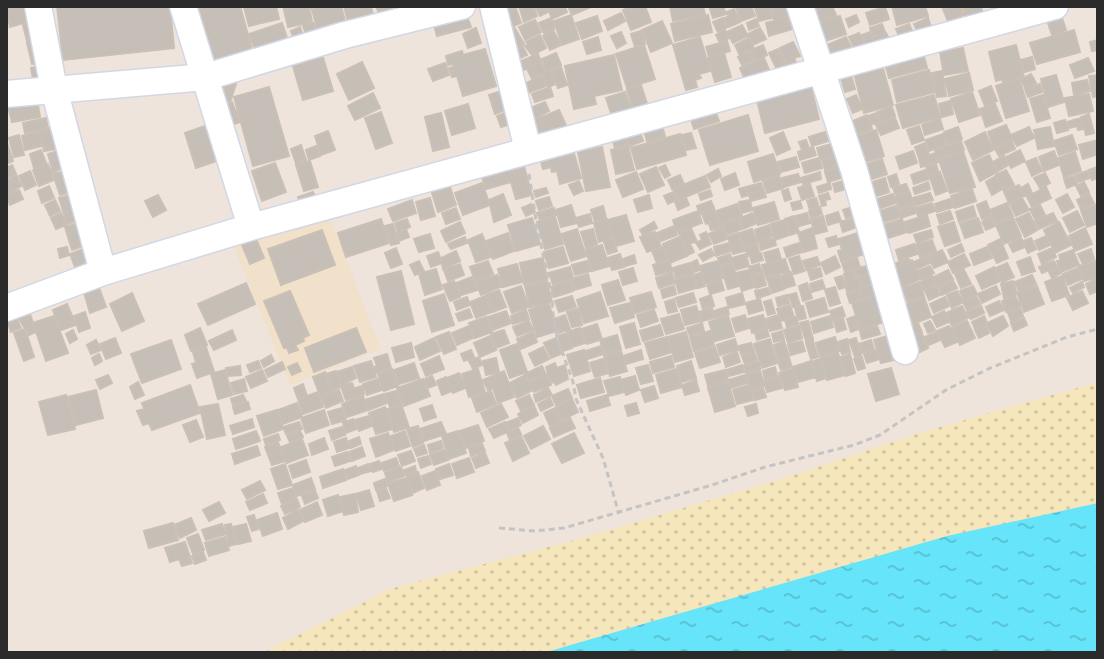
<svg xmlns="http://www.w3.org/2000/svg" width="1104" height="659" font-family="Commissioner,sans-serif">
<defs>
<pattern id="sand-dots" width="8" height="8" patternUnits="userSpaceOnUse" patternTransform="scale(2)"><rect width="8" height="8" fill="#f6e6bc"/><path d="M2 2h.1M6 6h.1" fill="none" stroke="#d3c5a2" stroke-width="1.8" stroke-linecap="round"/></pattern>
<pattern id="water-ripples" width="26" height="14" patternUnits="userSpaceOnUse" patternTransform="scale(2)"><rect width="26" height="14" fill="#66e4fa"/><path d="M2 4q2-2 4 0t4 0M15 11q2-2 4 0t4 0" fill="none" stroke="#59c4d6"/></pattern>
</defs>
<rect width="100%" height="100%" fill="#eee4dc"/>
<path fill="#f1e0ca" d="M329 215 381 349 290 385 232 243Z"/>
<path fill="url(#sand-dots)" d="M1098 382V531L705 653H262L390 589 575 540 778 480 916 434Z"/>
<path fill="url(#water-ripples)" d="M1098 503V653H543L947 536Z"/>
<path fill="#c6bfb7" stroke="#cac0b5" stroke-width="2" d="M6 6H28L33 20 10 27Z
M57 6H170L174 48 63 60Z
M198 6H240L253 53 213 64Z
M276 6 279 19 249 26 244 7Z
M283 6H309L312 22 288 27Z
M311 6H341L345 21 317 28Z
M344 6H371L373 16 348 22Z
M376 6H396L397 9 380 16Z
M504 6H515L521 23 504 29Z
M519 6H533L537 16 524 22Z
M535 6H545L548 12 540 16Z
M547 6H564L567 12 552 19Z
M568 6H590L591 7 572 15Z
M633 6H645L651 22 631 30 623 10Z
M670 6H703L705 14 673 21Z
M709 6H723L726 14 713 18Z
M751 6 755 16 741 21 736 7Z
M769 6 772 18 759 21 755 8Z
M770 6H785L788 16 774 20Z
M822 6H832L836 15 817 22 813 10Z
M892 6H925L928 16 897 25Z
M951 6H960L964 15 948 21 943 9Z
M963 6H981L983 16 966 20Z
M885 7 889 19 870 25 866 13Z
M734 9 740 22 729 27 725 18 729 16 727 12Z
M621 13 625 21 608 30 604 21Z
M571 15 579 39 562 45 554 21Z
M708 15 712 32 675 41 671 24Z
M856 15 859 22 849 27 846 19Z
M1061 15 1066 30 1052 35 1047 20Z
M467 16 471 27 437 36 434 25Z
M597 16 602 31 582 39 576 23Z
M840 16 846 34 822 42 816 23Z
M788 17 792 29 769 36 766 23Z
M551 18 556 28 544 33 539 23Z
M723 18 727 27 718 32 713 22Z
M928 18 931 27 918 33 914 24Z
M756 19 759 26 749 30 747 23Z
M535 20 541 32 525 40 519 27Z
M662 21 672 43 651 52 642 30Z
M35 22 39 38 27 41 23 25Z
M282 23 288 41 256 52 249 34Z
M314 23 316 30 306 34 303 26Z
M882 24 885 32 873 37 870 28Z
M909 24 913 33 900 38 896 29Z
M742 25 748 36 733 43 727 32Z
M300 27 302 33 293 37 291 31Z
M514 27 524 44 514 50 504 33Z
M476 28 481 43 468 48 463 34Z
M760 28 766 39 753 45 748 34Z
M553 30 561 45 550 50 543 36Z
M725 30 729 38 720 43 716 35Z
M1074 30 1080 52 1037 64 1030 43Z
M641 31 645 44 635 47 631 34Z
M621 32 626 43 617 48 611 36Z
M870 32 874 42 867 45 862 35Z
M859 33 867 49 857 54 849 37Z
M886 33 890 41 876 46 873 37Z
M540 35 546 48 532 55 525 46 528 45 526 42Z
M598 37 601 50 587 54 583 42Z
M700 37 710 71 699 74 701 78 695 80 697 87 686 90 673 45Z
M846 37 852 49 826 61 820 48Z
M749 38 754 49 740 56 735 45Z
M38 40 43 62 32 64 27 43Z
M1098 40V50L1092 51 1090 42Z
M727 41 730 51 709 57 706 47Z
M793 42 800 56 794 58 798 67 789 70 780 48Z
M644 45 655 79 627 88 616 54Z
M763 45 767 55 756 61 751 50Z
M1016 45 1024 77 1003 82 1002 79 996 81 989 52Z
M523 47 527 55 518 59 515 51Z
M922 48 927 68 889 78 885 63Z
M963 48 968 71 944 75 940 52Z
M485 49 496 86 463 96 457 76 452 77 449 68 454 67 453 64 448 65 446 56 462 51 463 55Z
M778 49 786 66 777 70 769 53Z
M751 52 754 60 742 65 738 57Z
M556 53 561 65 547 71 542 59Z
M724 53 731 77 715 82 708 58Z
M322 54 333 91 303 100 292 63Z
M538 54 541 62 531 66 528 58Z
M614 55 622 90 594 96 596 104 574 109 565 66Z
M1032 57 1035 69 1025 72 1021 60Z
M764 58 770 72 746 82 740 68Z
M1088 58 1094 71 1075 78 1070 65Z
M526 59 530 67 520 72 516 63Z
M881 61 893 105 864 113 854 73Z
M362 62 374 88 349 100 337 74Z
M445 63 449 75 433 81 428 69Z
M541 63 546 72 532 79 527 69Z
M44 65 49 85 33 79 31 68Z
M561 67 567 85 558 88 552 71Z
M929 70 935 92 897 102 892 80Z
M551 71 556 84 548 87 543 74Z
M942 71 946 96 937 97 932 73Z
M969 73 973 90 949 96 945 79Z
M1031 74 1036 83 1025 88 1021 79Z
M851 75 855 89 845 92 841 78Z
M1056 75 1064 102 1048 107 1041 79Z
M1098 75V96L1093 97 1089 76Z
M542 76 546 86 528 93 524 84Z
M1019 78 1029 111 1006 118 996 86Z
M1087 80 1090 91 1074 95 1072 83Z
M226 81 236 84 230 102 220 99Z
M1040 84 1042 92 1028 97 1025 89Z
M641 85 647 104 633 109 627 90Z
M991 86 997 101 985 106 979 91Z
M269 87 289 156 253 166 234 97Z
M550 87 553 96 535 102 532 94Z
M811 87 819 119 765 133 757 100Z
M502 91 508 109 495 114 489 95Z
M625 92 631 109 612 116 606 98Z
M972 92 980 115 959 122 951 99Z
M373 93 380 108 355 120 348 106Z
M1089 94 1093 111 1069 116 1065 98Z
M856 95 862 109 853 113 847 99Z
M934 95 940 117 903 128 896 105Z
M1043 95 1050 118 1037 122 1030 99Z
M37 100 40 117 12 122 8 106Z
M950 101 953 114 942 117 939 104Z
M232 102 240 122 229 126 222 106Z
M545 102 549 111 533 119 528 109Z
M468 104 475 128 452 135 445 111Z
M995 104 1002 121 986 127 980 109Z
M713 105 719 121 694 129 689 113Z
M892 107 895 116 881 122 877 112Z
M559 110 568 130 540 141 532 121Z
M381 112 392 143 376 149 365 118Z
M507 112 511 124 501 127 497 116Z
M441 113 449 147 433 151 425 117Z
M876 113 879 122 871 125 868 116Z
M1089 114 1094 133 1086 135 1081 117Z
M748 115 758 151 710 165 699 130Z
M867 115 872 129 858 134 853 121Z
M46 118 48 128 25 133 23 123Z
M895 118 899 128 881 135 876 125Z
M1081 118 1083 129 1078 130 1077 126 1069 128 1067 122Z
M940 119 943 129 925 135 922 125Z
M1065 120 1068 130 1057 133 1054 123Z
M208 125 219 160 196 168 185 133Z
M662 125 665 137 647 142 644 130Z
M1006 125 1013 140 994 148 988 132Z
M919 126 924 140 912 144 907 130Z
M58 127 62 148 44 151 40 131Z
M638 127 643 141 630 146 625 131Z
M958 127 962 139 948 144 944 132Z
M1029 127 1034 138 1017 146 1011 135Z
M1050 127 1054 146 1038 149 1034 130Z
M624 130 628 144 615 148 611 134Z
M876 130 884 156 865 162 857 136Z
M328 131 335 150 321 155 315 136Z
M39 132 42 146 25 150 22 136Z
M783 132 790 149 777 155 770 138Z
M825 132 828 141 812 146 809 137Z
M985 132 993 150 973 160 965 142Z
M691 133 696 148 686 150 682 135Z
M680 134 686 155 637 169 631 148Z
M943 134 946 145 929 151 926 140Z
M19 135 24 155 14 157 9 138Z
M1072 135 1077 149 1059 155 1054 141Z
M6 140 13 161 6 164Z
M806 140 809 148 802 150 799 142Z
M1098 140V154L1083 159 1079 145Z
M961 141 964 150 938 159 935 150Z
M1012 141 1015 149 999 156 995 149Z
M835 143 838 153 820 159 817 148Z
M925 143 929 155 919 158 915 147Z
M301 145 306 160 296 163 291 149Z
M316 146 320 156 309 160 306 150Z
M628 146 634 170 616 174 611 150Z
M602 147 610 187 586 191 578 152Z
M813 147 816 155 800 160 798 152Z
M41 150 46 163 34 168 30 154Z
M61 150 66 167 53 172 48 154Z
M573 150 581 178 560 184 557 171 552 172 551 167 543 169 540 158Z
M1020 150 1025 161 1011 168 1006 157Z
M913 151 917 163 900 169 896 157Z
M963 151 975 187 950 193 939 160Z
M1054 151 1059 165 1044 171 1039 157Z
M1075 152 1081 171 1064 177 1058 158Z
M935 153 938 162 921 167 919 159Z
M773 154 780 174 754 182 748 162Z
M841 154 844 164 825 170 822 160Z
M989 155 997 172 980 181 972 163Z
M1004 156 1008 165 998 171 993 162Z
M796 157 799 167 781 172 778 162Z
M819 158 822 168 805 173 802 163Z
M1036 158 1042 171 1032 176 1026 162Z
M522 159 532 195 516 199 511 182 486 189 480 171Z
M882 159 887 174 869 180 864 165Z
M310 161 318 187 304 191 296 165Z
M275 163 286 192 262 201 252 171Z
M48 164 54 180 39 186 33 170Z
M936 164 938 171 928 175 926 167Z
M12 165 16 174 6 178V168Z
M665 165 670 175 665 178 659 168Z
M656 167 664 185 648 192 640 174Z
M1098 167V178L1092 180 1089 170Z
M838 168 841 178 828 182 825 172Z
M718 169 721 176 711 182 707 175Z
M69 170 75 191 60 195 53 174Z
M925 170 929 179 914 184 911 175Z
M1006 170 1014 185 1004 191 996 175Z
M30 171 36 185 25 190 19 176Z
M1087 171 1090 178 1078 182 1076 175Z
M636 172 643 189 623 197 616 180Z
M820 172 821 179 803 184 801 178Z
M940 172 947 191 936 195 929 175Z
M735 173 739 185 725 190 721 179Z
M1045 173 1050 183 1040 188 1034 178Z
M798 174 801 182 784 187 782 178Z
M896 174 899 184 891 187 888 177Z
M16 175 21 186 6 195V181Z
M680 175 684 184 672 189 668 180Z
M705 176 710 187 678 200 673 189Z
M779 176 783 188 767 193 763 181Z
M996 176 1002 189 992 195 986 182Z
M1074 176 1077 184 1067 188 1064 179Z
M885 178 889 192 874 197 870 183Z
M579 181 583 191 574 195 569 185Z
M843 181 846 189 835 192 833 184Z
M928 182 930 189 915 194 913 188Z
M1084 182 1089 192 1081 196 1076 186Z
M482 183 490 205 463 215 455 193Z
M761 183 766 197 751 201 749 195 742 197 739 189Z
M830 183 831 189 819 193 817 187Z
M810 184 814 196 802 200 798 188Z
M906 184 909 191 896 195 893 188Z
M1028 184 1032 193 1025 196 1021 188Z
M1019 185 1024 196 1009 203 1004 192Z
M49 186 54 198 42 203 38 191Z
M450 187 456 205 438 212 432 193Z
M1046 187 1051 198 1032 207 1027 197Z
M546 188 548 193 536 197 534 191Z
M788 189 791 199 785 201 782 191Z
M972 189 976 201 955 208 951 196Z
M19 190 23 199 10 205 6 196Z
M710 190 712 196 701 200 699 194Z
M313 192 316 199 301 205 298 197Z
M673 192 676 200 668 204 664 196Z
M828 193 830 199 825 200 826 205 822 206 819 196Z
M910 193 913 203 899 208 895 197Z
M930 193 933 200 915 206 913 198Z
M74 194 82 219 67 224 59 198Z
M503 194 511 215 494 222 489 200Z
M893 194 896 203 878 209 875 200Z
M1067 194 1074 207 1063 213 1056 200Z
M1089 194 1094 203 1081 209 1077 200Z
M158 195 166 210 153 217 145 201Z
M649 195 652 208 638 212 634 200Z
M549 197 552 206 539 210 536 201Z
M430 198 435 216 421 220 416 202Z
M686 198 689 205 678 210 675 202Z
M816 198 819 207 810 210 807 201Z
M1022 198 1029 210 1016 216 1010 204Z
M950 199 953 207 937 212 935 204Z
M55 200 60 211 50 216 45 205Z
M412 200 416 213 393 221 388 209Z
M750 200 752 210 742 213 739 202Z
M711 201 714 208 700 214 697 206Z
M800 201 802 208 793 210 791 203Z
M986 201 992 216 982 219 977 205Z
M774 202 779 219 758 225 753 208Z
M932 203 935 211 918 216 916 208Z
M1007 203 1013 216 996 223 990 210Z
M531 204 535 212 526 216 522 208Z
M737 204 742 216 721 224 716 211Z
M571 205 577 223 561 227 556 210Z
M913 205 916 213 901 218 899 210Z
M1040 205 1045 215 1035 219 1030 209Z
M1095 205 1098 223 1087 227 1081 210Z
M603 206 606 218 595 222 591 210Z
M856 206 859 214 846 218 843 210Z
M896 206 900 217 884 222 880 211Z
M973 206 976 216 959 222 956 212Z
M820 207 822 214 811 218 809 211Z
M456 208 460 219 446 224 442 213Z
M554 208 556 215 540 220 537 213Z
M714 209 718 219 706 224 702 214Z
M698 211 702 223 677 232 673 220Z
M950 211 953 219 940 224 937 215Z
M1077 211 1084 225 1070 232 1063 218Z
M838 212 841 221 828 225 826 216Z
M61 213 66 225 56 229 51 218Z
M752 213 757 223 743 229 739 219Z
M807 213 810 223 799 226 796 216Z
M1029 213 1037 230 1025 237 1016 219Z
M1053 213 1057 221 1039 229 1035 221Z
M590 214 592 223 579 227 576 218Z
M626 215 634 241 616 246 608 220Z
M927 215 930 226 909 233 905 222Z
M794 216 799 232 790 235 785 219Z
M823 216 827 231 815 234 811 220Z
M555 217 563 244 545 249 537 222Z
M991 217 995 226 986 230 982 222Z
M532 218 540 244 516 251 508 225Z
M854 218 857 227 843 232 840 222Z
M978 218 983 232 965 238 960 224Z
M1013 218 1021 236 1004 244 996 225Z
M381 219 389 243 346 257 338 233Z
M407 219 410 227 398 232 395 223Z
M607 219 613 237 599 242 594 223Z
M737 219 742 229 727 235 722 225Z
M902 219 907 232 888 238 883 225Z
M718 220 721 227 711 230 709 224Z
M785 220 789 235 775 240 771 224Z
M82 222 89 244 72 250 65 227Z
M460 222 465 233 446 242 441 231Z
M654 222 657 228 643 235 640 230Z
M954 222 960 241 945 246 938 227Z
M1059 222 1071 245 1055 253 1044 230Z
M393 224 399 243 391 245 385 226Z
M769 225 772 236 758 241 755 230Z
M674 226 677 235 661 241 657 233Z
M691 228 697 242 684 244 679 233Z
M722 228 727 239 714 244 709 234Z
M812 228 817 248 804 252 798 233Z
M1085 228 1092 244 1075 251 1069 236Z
M406 229 409 237 399 241 397 233Z
M577 229 586 256 571 261 562 234Z
M593 229 597 244 586 248 581 232Z
M752 229 757 243 744 247 740 233Z
M322 230 335 265 281 285 268 249Z
M931 230 933 237 917 243 914 235Z
M655 232 661 247 647 252 640 237Z
M706 232 711 244 700 249 696 243 702 240 700 235Z
M861 232 868 253 841 261 838 251 842 250 839 239Z
M508 233 514 251 493 259 486 241Z
M738 233 744 251 733 254 728 237Z
M430 234 434 248 419 252 414 239Z
M482 234 491 257 476 262 468 240Z
M836 236 839 244 829 247 826 239Z
M1046 236 1050 245 1039 250 1035 241Z
M465 237 467 243 451 249 448 244Z
M679 237 687 256 670 263 663 244Z
M774 238 776 245 761 250 759 242Z
M1021 238 1025 247 1013 252 1009 244Z
M1031 238 1036 249 1028 253 1023 241Z
M256 239 264 258 250 264 242 245Z
M613 239 617 251 608 254 604 242Z
M1000 239 1008 258 997 263 988 245Z
M932 240 936 251 920 257 916 245Z
M729 243 731 251 716 256 714 247Z
M799 243 802 252 787 257 784 248Z
M690 244 694 252 688 255 684 246Z
M757 244 759 252 748 256 745 248Z
M914 244 917 254 899 260 896 250Z
M961 244 964 251 951 257 948 250Z
M602 245 609 266 592 271 586 250Z
M67 247 69 255 60 258 58 249Z
M88 247 92 260 75 267 70 254Z
M563 247 568 263 549 268 544 252Z
M662 247 667 259 657 263 652 251Z
M987 247 992 258 974 265 970 254Z
M396 248 402 264 391 268 385 253Z
M1052 248 1056 257 1042 264 1038 254Z
M711 249 714 255 703 261 699 255Z
M778 249 781 259 767 263 764 253Z
M1091 249 1094 259 1083 264 1078 254Z
M942 250 948 262 934 268 928 256Z
M1073 250 1079 265 1061 272 1057 261 1061 260 1059 255Z
M456 251 460 261 443 269 441 258Z
M438 252 442 263 431 267 427 256Z
M761 253 763 260 752 263 750 256Z
M620 254 624 267 612 270 608 258Z
M730 254 732 261 721 266 718 258Z
M746 254 749 266 735 270 732 258Z
M964 254 970 265 953 273 948 262Z
M634 255 636 263 625 266 623 259Z
M799 256 804 271 794 274 789 259Z
M835 256 840 267 826 274 821 263Z
M927 256 930 263 917 269 914 262Z
M817 257 820 265 806 270 803 261Z
M1030 257 1035 271 1022 275 1017 262Z
M543 258 547 279 524 284 520 263Z
M857 258 860 267 845 272 842 263Z
M908 258 910 261 912 260 920 279 902 287 892 265Z
M785 259 789 271 766 278 762 265Z
M669 260 672 271 656 275 653 265Z
M697 260 700 270 694 272 691 263Z
M419 261 424 271 415 275 410 265Z
M488 261 493 274 475 281 470 267Z
M587 261 590 271 575 275 572 265Z
M718 261 723 278 705 283 700 266Z
M1054 261 1057 267 1042 273 1039 267Z
M1095 261 1098 277 1084 281 1079 266Z
M690 263 693 273 676 278 673 268Z
M732 263 739 286 728 289 721 267Z
M1007 263 1014 277 1002 282 996 268Z
M460 264 464 275 448 281 444 270Z
M517 264 522 282 503 287 498 269Z
M759 264 762 272 752 275 749 267Z
M870 265 872 273 858 277 855 269Z
M930 266 934 273 922 279 918 271Z
M570 267 573 278 553 284 549 273Z
M994 267 1000 281 982 289 976 276Z
M633 268 637 281 623 285 619 272Z
M820 268 822 276 811 280 808 271Z
M1058 268 1061 273 1052 278 1049 272Z
M1078 268 1082 279 1068 285 1063 274Z
M436 269 442 289 425 295 419 274Z
M749 270 754 287 742 291 736 273Z
M948 270 953 279 938 286 934 277Z
M964 270 971 284 961 288 955 274Z
M401 271 414 324 391 330 377 277Z
M854 271 856 278 846 281 844 274Z
M791 272 795 285 785 288 781 276Z
M672 273 675 283 659 288 656 278Z
M700 273 705 286 698 288 694 275Z
M762 273 766 285 756 288 752 277Z
M588 274 591 285 574 290 571 279Z
M873 274 876 283 863 287 861 278Z
M497 275 502 286 481 295 476 282Z
M692 275 696 288 679 293 675 280Z
M779 275 784 289 772 293 767 279Z
M1032 275 1036 284 1019 291 1015 282Z
M842 276 846 287 839 289 835 278Z
M932 276 936 284 924 290 920 282Z
M1062 276 1069 295 1052 301 1045 282Z
M472 277 477 290 461 295 456 283Z
M859 278 862 287 847 292 845 282Z
M1098 278V291L1090 294 1086 284Z
M618 280 625 300 608 305 602 285Z
M721 280 724 290 710 294 707 284Z
M822 280 825 288 812 292 810 284Z
M454 281 460 297 450 301 443 285Z
M547 281 552 302 530 307 525 286Z
M570 281 573 291 554 297 551 287Z
M953 281 957 288 942 295 939 287Z
M1013 281 1017 294 1004 298 1001 284Z
M919 282 924 296 908 302 902 289Z
M1082 282 1084 287 1073 293 1070 288Z
M246 283 255 304 208 325 198 304Z
M807 283 812 298 803 301 799 286Z
M875 284 878 294 862 299 859 289Z
M98 285 106 307 90 313 83 289Z
M521 286 529 307 512 313 504 292Z
M674 286 676 294 663 298 661 290Z
M936 286 940 295 929 300 925 291Z
M973 286 977 294 964 300 960 291Z
M996 286 1000 294 982 303 978 294Z
M1037 286 1044 304 1024 312 1017 293Z
M835 287 840 303 830 306 825 290Z
M768 288 770 294 757 298 755 291Z
M499 290 506 307 493 312 486 295Z
M858 290 861 299 850 303 847 294Z
M290 291 309 335 303 338 304 341 295 345 298 350 289 353 287 347 284 348 264 301Z
M957 291 963 302 952 308 947 295Z
M1082 291 1088 303 1073 310 1067 298Z
M600 292 608 316 584 323 577 300Z
M651 292 656 307 635 313 630 298Z
M132 293 144 321 122 331 110 304Z
M693 293 696 302 679 307 676 298Z
M742 293 745 304 729 308 726 298Z
M796 293 800 305 793 307 789 295Z
M444 294 454 325 432 332 423 301Z
M711 295 714 306 703 309 700 299Z
M787 295 789 303 778 306 776 298Z
M485 296 492 312 476 318 470 302Z
M572 296 576 307 559 312 555 301Z
M876 296 884 322 860 329 852 303Z
M976 296 980 304 967 310 963 302Z
M1015 296 1020 306 1006 312 1002 301Z
M467 297 470 305 457 310 454 302Z
M924 297 931 317 913 324 906 304Z
M945 297 949 306 934 313 930 304Z
M824 298 828 312 810 317 806 303Z
M674 299 677 311 668 313 665 302Z
M760 299 763 310 749 314 746 303Z
M771 300 775 313 768 315 764 302Z
M999 301 1004 310 990 316 986 307Z
M630 303 634 317 615 323 610 308Z
M67 304 76 325 61 330 53 310Z
M549 304 557 331 537 337 529 310Z
M790 305 794 317 781 321 777 309Z
M696 306 701 321 685 325 681 310Z
M803 306 806 318 798 320 795 308Z
M962 306 968 318 952 326 946 313Z
M981 306 984 313 971 319 967 312Z
M727 307 729 314 716 318 714 311Z
M842 307 845 316 833 320 830 311Z
M712 308 714 318 702 321 699 312Z
M1020 308 1023 316 1011 321 1008 313Z
M469 309 472 317 459 321 456 314Z
M578 309 582 325 572 327 567 312Z
M526 310 529 319 513 324 511 316Z
M654 310 658 321 641 327 637 315Z
M29 311 36 332 29 335 18 317Z
M506 311 511 323 493 330 488 317Z
M944 311 949 322 937 327 932 317Z
M85 312 90 328 79 332 74 316Z
M14 313 21 328 11 332 6 317Z
M679 314 684 329 666 334 661 319Z
M565 315 570 329 559 333 554 319Z
M745 315 749 328 736 332 732 319Z
M763 315 767 328 752 333 748 319Z
M778 315 782 328 770 331 766 319Z
M54 316 68 353 46 361 33 323Z
M728 316 734 336 715 341 709 322Z
M830 316 833 327 814 333 811 322Z
M855 316 859 329 851 332 847 319Z
M984 316 987 323 975 329 972 322Z
M1003 316 1008 326 993 336 987 323Z
M486 317 492 332 475 338 469 323Z
M796 317 798 324 787 327 785 320Z
M843 318 846 329 837 332 834 321Z
M1024 318 1027 325 1014 331 1011 323Z
M529 321 533 330 517 336 513 327Z
M808 321 813 339 806 341 800 323Z
M930 321 935 330 928 333 924 324Z
M967 321 975 338 960 345 952 328Z
M634 323 640 344 626 348 620 327Z
M702 323 704 331 690 336 687 328Z
M918 323 922 332 913 336 909 327Z
M597 324 602 339 587 344 582 329Z
M660 325 663 335 643 341 640 331Z
M986 325 989 333 979 338 975 330Z
M469 326 473 338 457 345 452 333Z
M799 326 802 338 788 343 784 330Z
M877 326 880 334 862 339 860 331Z
M949 326 957 342 945 347 937 331Z
M200 328 207 345 191 351 185 335Z
M356 328 366 352 314 372 305 348Z
M580 328 585 343 572 347 567 332Z
M25 329 34 357 24 361 14 333Z
M73 330 77 339 70 343 66 334Z
M232 330 236 340 214 350 209 341Z
M504 330 509 343 496 348 491 334Z
M767 330 769 336 757 340 755 333Z
M710 331 714 345 694 351 690 337Z
M782 331 784 339 774 342 772 334Z
M449 332 456 349 444 354 436 337Z
M533 332 537 342 521 349 517 339Z
M686 332 693 357 675 362 668 337Z
M936 332 940 340 929 345 925 337Z
M567 333 572 348 563 351 558 336Z
M922 334 928 348 918 353 911 339Z
M617 335 621 349 604 354 600 340Z
M891 335 898 359 881 363 874 340Z
M490 336 496 350 480 357 474 343Z
M667 337 672 352 650 359 645 343Z
M835 337 839 351 820 356 816 343Z
M115 338 121 353 106 359 100 344Z
M434 338 440 351 420 360 415 347Z
M556 338 563 353 551 358 544 343Z
M856 338 861 355 855 357 849 340Z
M735 339 738 350 720 355 717 345Z
M770 339 777 363 762 368 754 344Z
M847 339 850 352 842 354 838 342Z
M96 340 101 350 91 354 87 345Z
M171 340 181 369 142 383 131 354Z
M871 340 874 349 862 353 859 344Z
M784 341 789 356 778 359 774 345Z
M802 341 805 351 791 355 788 345Z
M813 341 818 357 811 359 806 343Z
M411 343 414 357 396 362 392 348Z
M751 343 754 351 741 354 739 346Z
M517 344 527 372 510 378 500 350Z
M601 346 603 354 588 359 586 351Z
M206 347 214 372 197 378 192 364 196 363 193 352Z
M543 347 549 359 535 366 529 354Z
M715 347 720 362 700 368 695 353Z
M471 350 474 357 464 361 461 354Z
M584 350 590 371 574 376 567 355Z
M641 350 643 359 626 364 623 356Z
M877 350 879 359 867 363 864 354Z
M621 351 627 371 610 376 604 356Z
M737 352 740 362 726 367 723 357Z
M754 352 757 360 745 364 742 356Z
M838 353 845 375 827 380 821 358Z
M99 354 102 361 95 365 92 358Z
M387 354 391 368 375 373 373 367 377 366 374 358Z
M850 354 855 373 846 376 841 357Z
M271 355 274 361 264 367 261 361Z
M439 356 444 369 426 376 421 364Z
M671 356 674 367 653 373 650 362Z
M479 357 482 365 473 369 469 361Z
M862 357 865 368 858 370 854 359Z
M496 358 499 372 486 375 483 361Z
M789 358 792 367 781 370 778 361Z
M603 359 608 373 595 377 590 363Z
M820 359 826 378 817 381 811 362Z
M258 361 261 368 250 372 247 365Z
M371 361 376 377 360 382 354 366Z
M691 361 696 378 682 382 677 366Z
M811 361 816 377 798 382 793 367Z
M282 362 285 369 268 377 265 370Z
M758 362 760 369 746 373 743 366Z
M297 363 301 371 292 375 288 367Z
M414 363 419 378 399 384 394 370Z
M555 363 557 368 565 365 568 379 556 385 554 382 551 383 546 367Z
M648 365 653 381 641 384 636 368Z
M742 365 744 372 729 376 727 370Z
M240 366 241 375 228 376 226 368Z
M542 366 545 373 529 381 525 374Z
M352 367 356 378 341 385 337 372Z
M775 367 777 375 765 379 763 371Z
M891 368 899 394 876 401 868 374Z
M392 369 398 386 384 391 378 374Z
M478 369 485 392 469 397 462 374Z
M676 369 682 387 661 393 656 375Z
M793 369 798 387 785 390 779 373Z
M225 370 232 395 218 399 211 374Z
M262 370 267 381 251 388 246 377Z
M725 370 728 380 708 386 705 375Z
M336 371 341 387 332 390 326 374Z
M504 371 514 397 498 403 493 388 488 390 483 380Z
M760 371 765 386 751 390 746 375Z
M325 372 331 391 320 395 313 377Z
M459 373 465 388 453 393 447 378Z
M546 374 551 385 534 392 529 382Z
M108 375 112 383 100 389 96 380Z
M525 375 533 390 517 398 510 383Z
M745 375 747 383 731 388 729 380Z
M432 376 436 385 428 388 425 379Z
M635 376 639 390 626 395 621 380Z
M779 376 782 388 767 392 764 381Z
M446 377 452 391 442 395 437 381Z
M620 377 624 392 609 396 604 381Z
M600 378 604 392 581 398 577 385Z
M244 379 247 391 234 394 231 383Z
M378 379 382 390 367 395 363 384Z
M423 379 430 396 404 406 397 388Z
M696 380 699 391 685 395 682 385Z
M138 382 144 395 135 399 130 387Z
M728 382 735 406 715 412 708 388Z
M352 383 354 388 343 392 341 386Z
M303 384 307 396 298 399 294 388Z
M190 385 200 413 152 430 149 423 143 425 137 411 144 409 142 403Z
M749 385 753 400 737 404 733 390Z
M362 386 364 394 346 400 343 392Z
M654 386 658 398 645 402 641 390Z
M548 388 552 395 536 402 534 395Z
M763 388 766 397 755 400 752 391Z
M568 389 572 398 556 405 552 396Z
M96 390 103 418 76 425 68 397Z
M339 390 343 401 326 408 321 396Z
M396 391 401 403 390 407 385 394Z
M491 391 496 404 477 412 472 398Z
M318 392 323 407 303 414 298 399Z
M384 394 387 403 369 410 365 400Z
M66 395 75 429 48 435 39 402Z
M243 395 246 401 233 405 231 399Z
M529 395 534 405 521 411 516 401Z
M607 395 610 405 590 411 587 401Z
M363 396 368 410 347 417 342 404Z
M550 398 553 405 541 411 538 404Z
M572 399 578 412 562 420 556 407Z
M248 402 250 409 235 414 233 407Z
M297 403 302 417 283 424 278 410Z
M636 403 639 413 628 416 625 406Z
M218 404 225 435 207 439 200 407Z
M401 404 409 427 394 432 387 409Z
M501 404 508 417 487 427 481 413Z
M756 404 758 413 748 416 745 407Z
M432 405 436 417 424 421 420 409Z
M534 406 538 415 523 423 518 414Z
M385 407 392 429 376 434 369 413Z
M342 408 346 420 332 424 328 412Z
M555 408 561 421 550 426 544 413Z
M277 410 283 429 264 436 257 416Z
M324 410 329 425 306 433 301 418Z
M369 416 372 426 359 431 355 420Z
M518 418 521 425 510 430 506 423Z
M570 418 575 428 554 437 550 428Z
M252 419 254 427 233 434 230 426Z
M353 419 357 429 346 433 343 423Z
M196 420 203 437 190 442 183 425Z
M299 422 302 429 286 434 283 427Z
M441 422 446 434 424 441 420 429Z
M505 422 509 431 494 438 489 429Z
M478 425 484 441 466 448 460 431Z
M418 426 423 443 413 447 407 429Z
M543 426 550 439 531 449 524 436Z
M342 427 345 435 332 440 329 431Z
M518 428 521 434 510 440 507 433Z
M256 431 260 441 236 449 233 439Z
M300 431 303 437 290 442 287 436Z
M405 431 410 446 396 451 391 436Z
M458 431 466 453 449 459 442 436Z
M388 433 394 450 376 457 370 439Z
M574 433 584 453 562 463 552 444Z
M278 434 280 440 266 445 264 439Z
M521 436 529 453 513 461 505 443Z
M359 437 361 444 351 448 349 441Z
M324 438 328 449 312 455 309 444Z
M346 438 349 448 337 452 334 442Z
M302 439 308 455 287 463 281 447Z
M441 441 443 448 430 453 428 445Z
M278 442 285 461 272 465 265 447Z
M482 444 485 451 471 456 469 448Z
M424 445 427 453 417 456 414 449Z
M257 446 260 455 235 464 232 454Z
M362 447 365 456 352 461 349 452Z
M444 450 448 460 434 465 430 455Z
M411 451 415 461 402 466 398 455Z
M347 452 350 461 335 466 332 457Z
M485 453 489 463 476 468 472 458Z
M428 456 431 464 421 468 418 459Z
M396 458 399 466 384 471 381 463Z
M469 458 474 472 457 478 452 464Z
M306 460 310 472 293 478 289 466Z
M379 461 382 469 373 472 370 464Z
M285 464 292 485 278 489 271 469Z
M368 464 371 471 360 474 358 468Z
M449 464 453 475 440 479 436 469Z
M356 466 359 475 348 479 345 470Z
M415 466 416 471 406 475 404 470Z
M401 467 404 476 388 482 385 473Z
M343 469 346 480 323 488 320 477Z
M435 471 440 485 427 490 422 476Z
M418 472 424 488 413 493 407 476Z
M311 478 315 489 297 496 293 485Z
M406 478 412 495 394 501 388 484Z
M385 479 387 486 376 490 374 483Z
M260 481 265 490 247 499 242 490Z
M293 488 296 499 282 504 278 493Z
M386 488 390 498 380 501 377 491Z
M369 490 374 506 361 510 356 494Z
M315 491 318 498 305 504 302 496Z
M263 494 267 503 250 510 246 502Z
M355 494 358 512 344 515 340 497Z
M338 495 343 511 328 516 323 500Z
M297 499 300 507 285 514 281 506Z
M219 502 225 513 209 521 203 510Z
M317 502 322 515 305 522 300 510Z
M298 510 303 521 288 529 283 518Z
M277 513 282 529 263 536 257 520Z
M254 515 258 529 252 531 247 517Z
M191 518 196 530 180 538 174 525Z
M173 523 178 540 149 548 144 531Z
M222 524 226 534 206 540 202 530Z
M231 524 236 544 229 546 225 525Z
M246 524 251 541 238 544 233 527Z
M198 534 204 550 193 554 187 538Z
M225 537 229 550 209 556 205 543Z
M185 542 192 563 182 566 179 559 170 562 165 548Z
M203 552 206 560 195 564 192 556Z"/>
<g fill="none" stroke-linecap="round" stroke-linejoin="round">
<defs>
<path id="minor" d="M38 6 54 89 103 272
M183 6 251 227
M493 6 528 150
M800 6 854 170 905 351
M6 94 206 77 345 35 462 6
M6 308 103 272 251 227 1055 6"/>
</defs>
<use href="#minor" stroke="#d1d7e5" stroke-width="29"/>
<path stroke="#c4c4c4" stroke-width="3" stroke-dasharray="6 4" stroke-linecap="butt" d="M529 174 537 227 553 300 552 308 557 337 573 382 576 399 603 458 619 514
M499 528 535 531 564 528 712 485 765 467 854 445 880 435 946 390 988 369 1067 337 1098 329"/>
<use href="#minor" stroke="#fff" stroke-width="26"/>
</g>
<rect width="1104" height="659" fill="none" stroke="#2b2b2b" stroke-width="16"/>
</svg>
